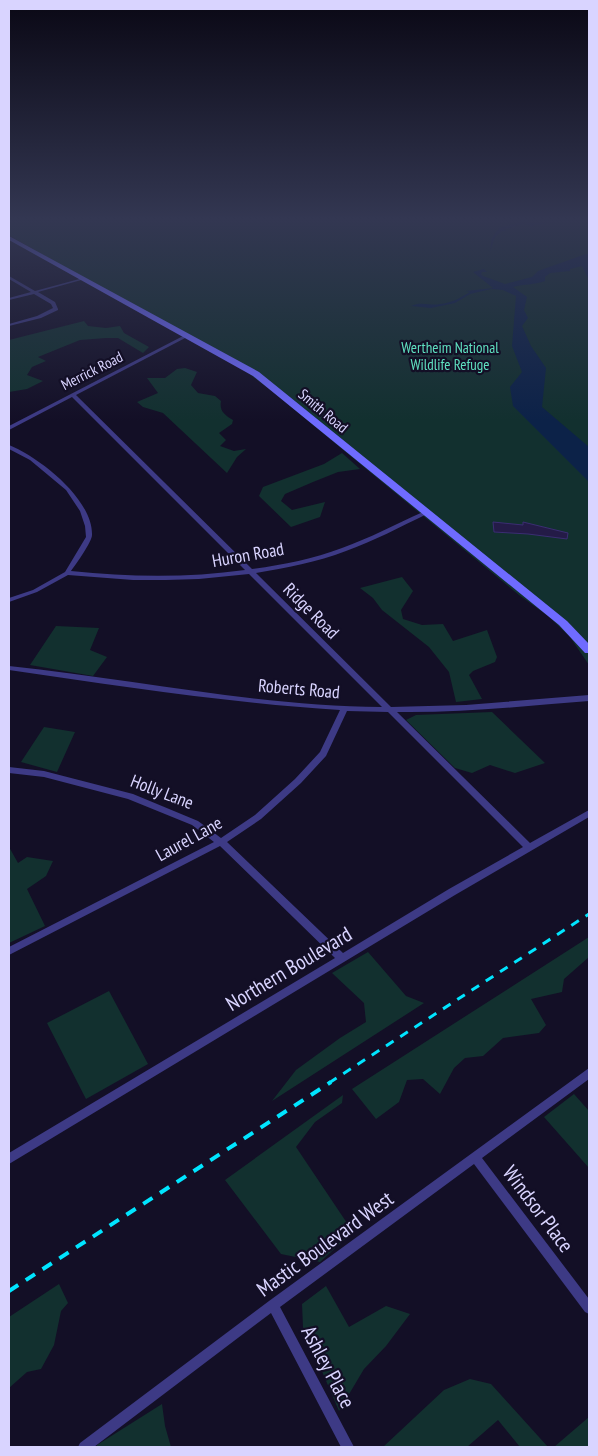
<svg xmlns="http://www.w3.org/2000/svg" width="598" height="1456" font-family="'PT Sans Narrow',sans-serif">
<rect width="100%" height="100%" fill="#130f26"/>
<path fill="#12302f" d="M9 217H589V665L570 637 548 616 519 595 273 392 247 372 9 235Z
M84 321 88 326 106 328 120 326 124 333 149 347 143 353 118 338H106L80 340 38 357 46 361 32 367 27 375 43 381 27 389 9 392V340Z
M185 368 197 372 191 385 198 393 215 396 221 401C219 411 225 415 233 420L232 424 219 433 226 440 220 446 234 451 246 449 237 457 227 473 163 413 143 407 137 402 158 393 147 378H165L177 369Z
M342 453 360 469 338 472 313 482 285 494 281 501 292 510 325 502 320 517 291 527 259 496 263 487 324 464Z
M402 577 413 591 401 610 403 619 422 625 443 624 453 641 487 630 497 657 495 662 473 671 469 675 482 699 456 702 449 672 429 647 382 610 373 598 360 588Z
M56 626 99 628 90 650 107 657 93 676 30 665Z
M492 712 545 763 515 773 490 765 472 773 455 768 406 720 416 715Z
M44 727 75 732 57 772 21 762Z
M9 847 18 863 27 857 53 861 46 876 27 889 45 926 9 943Z
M589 937V957L564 979 562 992 531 999 546 1025 539 1033 503 1038 483 1056 465 1058 454 1068 440 1094 423 1079 407 1080 399 1102 376 1119 352 1089Z
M368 952 406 996 424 1003 272 1101 296 1070 340 1038 366 1022 364 1003 332 973Z
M109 991 148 1064 86 1099 47 1023Z
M574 1094 589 1111V1168L544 1117Z
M343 1095 342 1103 315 1122 296 1147 353 1232 320 1262 281 1254 225 1180Z
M59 1284 68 1303 61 1311 54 1345 41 1369 27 1372 9 1388V1317Z
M326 1286 349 1327 386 1306 410 1314 386 1346 364 1369 339 1411 303 1327 302 1304Z
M470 1379 491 1384 548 1447H520L498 1420 467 1447H383L444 1390Z
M162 1404 165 1426 171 1447H97V1445Z
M589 1417V1447H554Z"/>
<path fill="#0c2248" d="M529 217 530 219 527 221 530 222H557L534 225 531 227 525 223 503 230 509 231H502L495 237 490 251 492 238 499 228 517 223 521 219 514 218Z
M586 254H589V280L582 266 570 269V271L550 273 545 277V281C534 285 524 284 513 287L527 297 524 310 528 318 522 326 531 346 546 368 542 407 589 447V482L513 406 510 387 522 372 512 346 516 296 503 290 491 289 470 294 455 303 431 308 411 306C421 301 430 306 440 304 452 303 460 298 470 292L466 291 493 288 473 272 484 269 487 272H482L481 274 483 276 505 284 532 277 538 271Z"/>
<path fill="#241b47" stroke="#3b2d73" d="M493 522 523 525V522L568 533 567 539 528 534 494 532Z"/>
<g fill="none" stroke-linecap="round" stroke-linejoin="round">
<path fill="#3d3a85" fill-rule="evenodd" d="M9 276 35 291 83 278 85 279 38 292 55 302 58 309V310L41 318 9 326V324L37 316 53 308 51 304 34 294 9 300V298L31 292 9 279Z
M185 335 189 336 76 395 252 569C282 565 313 559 342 548 370 538 396 524 423 512H427V514C400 527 374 541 346 551 317 562 286 568 256 573L391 707 466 705 589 695V701C525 706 461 713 397 712L530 843 589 810V817L455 895 9 1164V1153L335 958 220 846 9 955V947L214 842 192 825 128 799 44 777 9 773V767L44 771 133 794 198 821 221 838 255 815 295 779 320 752 340 710C229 703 119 686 9 670V666C133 679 257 706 382 707L249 574 199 579 166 580H133L68 575 37 592 9 602V598L33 590 65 572 86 537 85 526 80 511 66 490 30 460 9 449V445C39 457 93 499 92 535 92 542 76 564 71 571 129 577 187 578 245 570L72 397 9 430V426ZM347 711 388 712 523 847 449 889 343 953 227 842 261 819 301 783 326 756Z
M589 1068V1079L482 1158 589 1299V1314L585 1312 474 1164 280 1307 354 1447H341L271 1313 94 1447H78L80 1443 269 1301Z"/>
<path fill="#6f6bff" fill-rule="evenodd" d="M9 236 259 372 567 621 589 644V653H585L559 625 253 376 9 240Z"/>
<path stroke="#00e5ff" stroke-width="3" stroke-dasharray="9 8" stroke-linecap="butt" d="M329 1083 589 914"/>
<path stroke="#00e5ff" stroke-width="4" stroke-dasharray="11 9" stroke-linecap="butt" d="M9 1291 331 1082"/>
</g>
<linearGradient id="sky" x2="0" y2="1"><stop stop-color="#0a0815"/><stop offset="0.52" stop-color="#333752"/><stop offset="1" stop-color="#333752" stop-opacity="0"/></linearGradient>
<rect width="598" height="421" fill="url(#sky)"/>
<g text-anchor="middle" stroke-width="4.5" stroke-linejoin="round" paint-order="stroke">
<g font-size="15" fill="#5fe0c0" stroke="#130f26">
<text x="450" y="353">Wertheim National<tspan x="450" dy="17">Wildlife Refuge</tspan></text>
</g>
<g font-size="15" fill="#d9d4ff" stroke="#130f26">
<text transform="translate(92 371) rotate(-27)" y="5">Merrick Road</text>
<text transform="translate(323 411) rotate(40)" y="5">Smith Road</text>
</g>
<g font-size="18" fill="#d9d4ff" stroke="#130f26">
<text transform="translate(248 555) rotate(-10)" y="6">Huron Road</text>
<text transform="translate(311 611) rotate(45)" y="6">Ridge Road</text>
<text transform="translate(299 689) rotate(5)" y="6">Roberts Road</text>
<text transform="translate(162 792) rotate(21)" y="6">Holly Lane</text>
<text transform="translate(189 839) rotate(-29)" y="6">Laurel Lane</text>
</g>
<g font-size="21" fill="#d9d4ff" stroke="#130f26">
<text transform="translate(289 969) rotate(-31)" y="7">Northern Boulevard</text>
<text transform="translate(538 1209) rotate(53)" y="7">Windsor Place</text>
<text transform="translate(325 1244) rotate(-36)" y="7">Mastic Boulevard West</text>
<text transform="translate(328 1367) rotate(62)" y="7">Ashley Place</text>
</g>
</g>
<rect width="598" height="1456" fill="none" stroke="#d9d4ff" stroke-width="20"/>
</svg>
